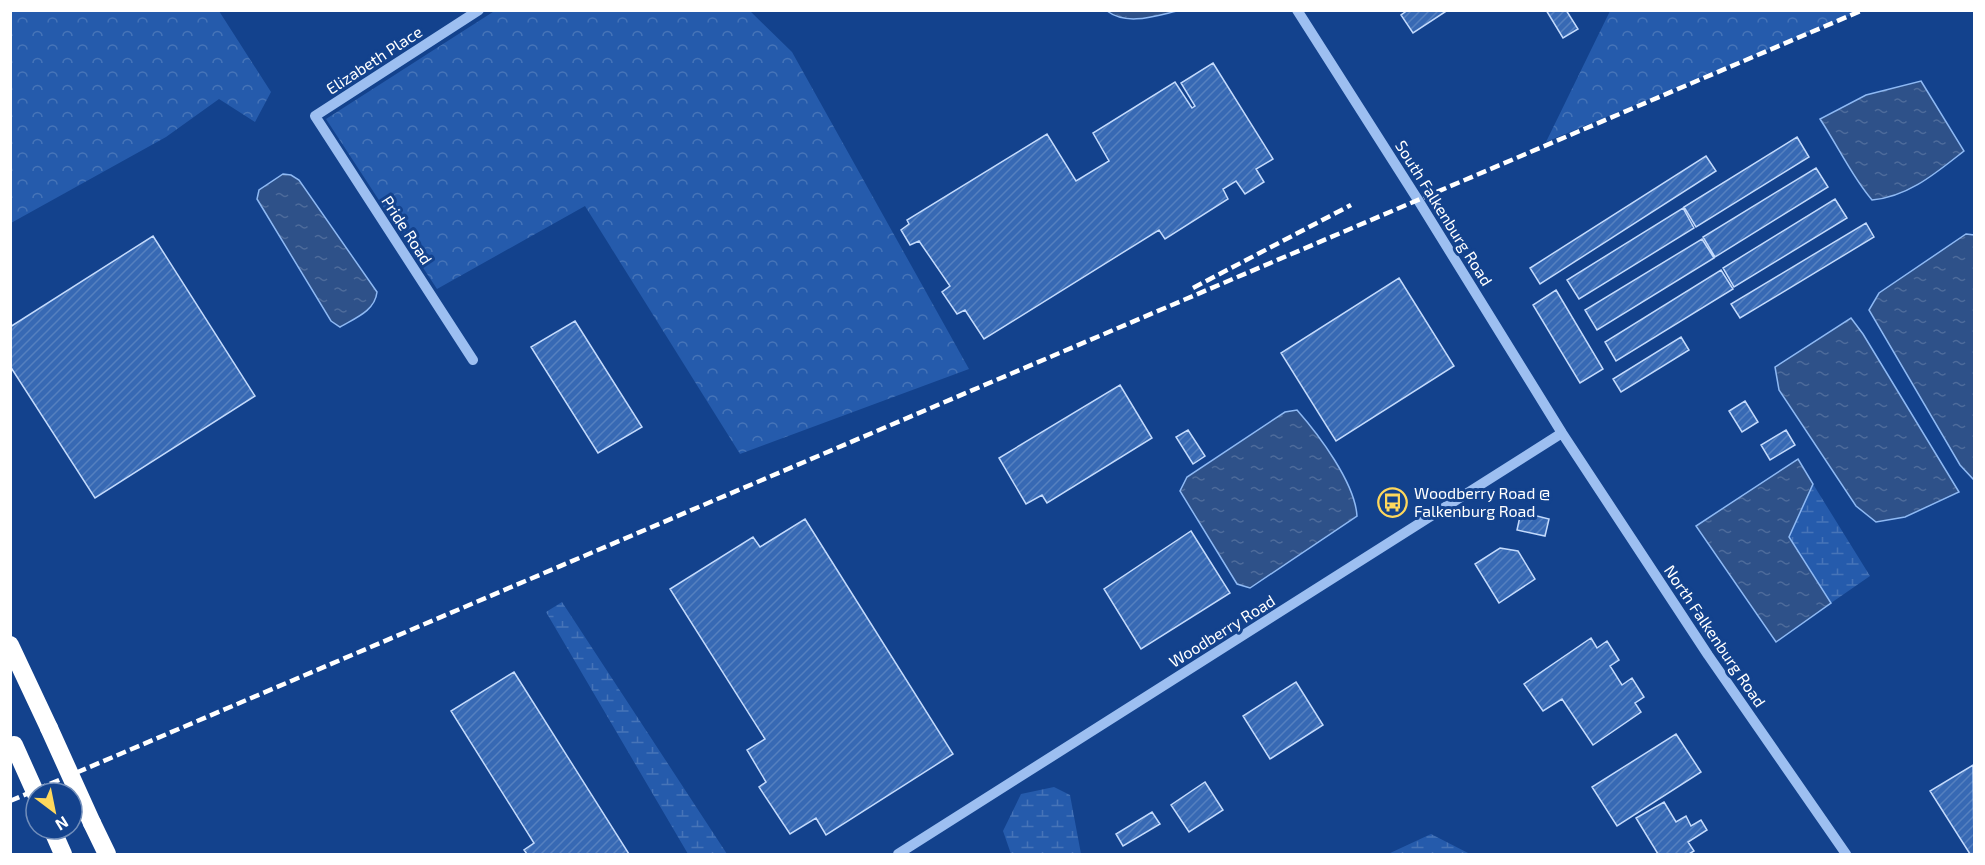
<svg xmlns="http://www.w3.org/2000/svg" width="1985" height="865" font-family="'Exo 2',sans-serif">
<defs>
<pattern id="forest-crowns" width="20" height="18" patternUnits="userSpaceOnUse" patternTransform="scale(1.5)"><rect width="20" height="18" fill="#255bac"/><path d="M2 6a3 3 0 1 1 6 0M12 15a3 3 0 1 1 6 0" fill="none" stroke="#4674b8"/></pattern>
<pattern id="wetland-marsh" width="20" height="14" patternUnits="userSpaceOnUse" patternTransform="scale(1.5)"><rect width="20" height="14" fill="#255bac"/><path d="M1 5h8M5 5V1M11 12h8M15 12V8" fill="none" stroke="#4674b8"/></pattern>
<pattern id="water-ripples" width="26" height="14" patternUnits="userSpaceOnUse" patternTransform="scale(1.5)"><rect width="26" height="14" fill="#2e5189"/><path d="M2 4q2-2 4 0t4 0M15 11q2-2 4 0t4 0" fill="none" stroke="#4d6b9b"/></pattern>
<pattern id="building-hatch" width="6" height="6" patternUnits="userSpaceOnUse" patternTransform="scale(1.5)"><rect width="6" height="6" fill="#3769b4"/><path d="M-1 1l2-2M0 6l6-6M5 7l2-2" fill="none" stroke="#5580bf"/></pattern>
</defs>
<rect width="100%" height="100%" fill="#13428d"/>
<path fill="url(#forest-crowns)" d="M11 10 219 11 271 92 255 122 219 99 166 137 11 223Z
M496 10 750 11 792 52 969 369 740 454 585 206 437 289 326 119Z
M1610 11V10L1861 11 1546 142Z"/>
<path fill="url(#wetland-marsh)" d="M1813 484 1870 576 1831 603 1788 537Z
M562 602 727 854H688L546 612Z
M1054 787 1070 795 1081 854H1011L1003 831 1021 794Z
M1431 834 1470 854H1388Z"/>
<path fill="url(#water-ripples)" stroke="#8eb9f4" stroke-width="1.5" d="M1107 11H1177C1155 16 1127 26 1107 11Z
M1921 81 1964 151C1936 173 1908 197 1872 200 1852 177 1838 146 1820 119L1866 95Z
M283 174 291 175 299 180 377 292C375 311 355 318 340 327L331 321 257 199 259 190Z
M1966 234 1974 235V480L1960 465 1869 310 1879 293Z
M1851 318 1863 334 1959 492 1905 517 1876 522 1856 506 1779 390 1775 367Z
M1297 410C1319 435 1355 483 1357 516L1250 588 1237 584 1180 491 1187 477 1285 412Z
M1798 459 1813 484 1789 537 1831 603 1776 642 1696 526Z"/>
<path fill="url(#building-hatch)" stroke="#c3dafc" stroke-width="1.5" d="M1408 10H1448L1413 33 1401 15Z
M1546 10H1566L1578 29 1563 38Z
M1213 63 1273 159 1256 169 1264 182 1245 194 1236 181 1223 189 1228 199 1165 239 1159 230 984 339 965 310 957 314 942 292 950 286 919 241 910 245 901 230 909 224 907 220 1047 134 1076 181 1109 161 1093 133 1175 82 1192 108 1195 106 1181 83Z
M1797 137 1809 157 1696 227 1684 207Z
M1706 156 1716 171 1540 284 1530 268Z
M1816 168 1828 187 1715 257 1703 237Z
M1835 199 1847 218 1734 287 1723 268Z
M1683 208 1694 228 1579 299 1567 280Z
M1866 223 1874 237 1740 318 1731 304Z
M153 236 255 396 95 498 10 366V327Z
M1702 239 1714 258 1597 330 1585 310Z
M1721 270 1733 289 1616 361 1605 342Z
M1399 278 1454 366 1336 441 1281 353Z
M1556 290 1603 369 1580 383 1533 305Z
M575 321 642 427 598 453 531 347Z
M1681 337 1689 350 1621 392 1613 379Z
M1120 385 1152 438 1047 503 1042 495 1026 504 999 458Z
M1745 401 1758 422 1742 432 1729 411Z
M1188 430 1205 456 1193 464 1176 437Z
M1786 430 1795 445 1770 460 1761 445Z
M1521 512 1549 519 1545 536 1517 530Z
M805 519 953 754 826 835 816 818 790 834 759 787 766 782 747 750 765 739 670 589 753 537 760 547Z
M1191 531 1230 593 1141 649 1104 589Z
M1500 548 1518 551 1535 579 1499 603 1475 564Z
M1591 638 1597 648 1607 641 1619 660 1610 666 1622 685 1632 678 1644 697 1635 703 1641 712 1593 745 1562 699 1543 711 1524 684Z
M514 672 629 854H527L524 850 534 843 451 711Z
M1296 682 1323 725 1270 759 1243 716Z
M1676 734 1701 772 1617 826 1592 787Z
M1973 765 1974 854H1970L1930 791Z
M1205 782 1223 810 1189 832 1171 805Z
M1664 802 1676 822 1686 816 1691 826 1701 820 1707 830 1688 842 1694 851 1689 854H1658L1636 818Z
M1152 812 1160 824 1123 846 1116 834Z"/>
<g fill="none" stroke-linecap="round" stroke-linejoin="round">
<path stroke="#9dbff1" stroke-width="10" d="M1297 10 1418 200 1562 433 1708 655 1846 854
M473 360 315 116 479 10
M898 854 1562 433"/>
<path stroke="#fff" stroke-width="18" d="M10 645 49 728
M92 823 107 854
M52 829 63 854"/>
<path stroke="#fff" stroke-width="4.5" stroke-dasharray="10 4.5" stroke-linecap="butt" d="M1193 288 1351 205
M10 801 1863 10"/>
<path stroke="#fff" stroke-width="18" d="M49 728 92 823
M14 745 36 794"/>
</g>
<defs>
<symbol id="bus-ring" viewBox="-11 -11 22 22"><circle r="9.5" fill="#13428d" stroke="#ffd85c" stroke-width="1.5"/><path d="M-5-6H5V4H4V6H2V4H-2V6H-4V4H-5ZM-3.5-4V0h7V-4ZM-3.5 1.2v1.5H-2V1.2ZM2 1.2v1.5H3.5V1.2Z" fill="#ffd85c"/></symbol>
</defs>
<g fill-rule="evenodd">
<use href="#bus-ring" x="1376" y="486" width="33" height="33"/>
</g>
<g text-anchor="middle" stroke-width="6" stroke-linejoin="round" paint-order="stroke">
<g font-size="16" fill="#fff" stroke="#13428d">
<text transform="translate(374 60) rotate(-33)" y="6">Elizabeth Place</text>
<text transform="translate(1444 213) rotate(58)" y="6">South Falkenburg Road</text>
<text transform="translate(407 230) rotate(57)" y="6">Pride Road</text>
<text transform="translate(1222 631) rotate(-32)" y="6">Woodberry Road</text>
<text transform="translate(1715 636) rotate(56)" y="6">North Falkenburg Road</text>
</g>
<g font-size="16" fill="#fff" stroke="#13428d" text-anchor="start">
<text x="1414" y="499">Woodberry Road @<tspan x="1414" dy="18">Falkenburg Road</tspan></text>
</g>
</g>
<rect width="1985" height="865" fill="none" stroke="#ffffff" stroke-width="24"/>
<g transform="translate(54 811) rotate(148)"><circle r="28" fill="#13428d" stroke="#718ebb" stroke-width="1.5"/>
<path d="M0-4.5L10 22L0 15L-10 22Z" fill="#ffd85c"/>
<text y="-9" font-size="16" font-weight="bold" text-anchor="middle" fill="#ffffff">N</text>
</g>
</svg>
